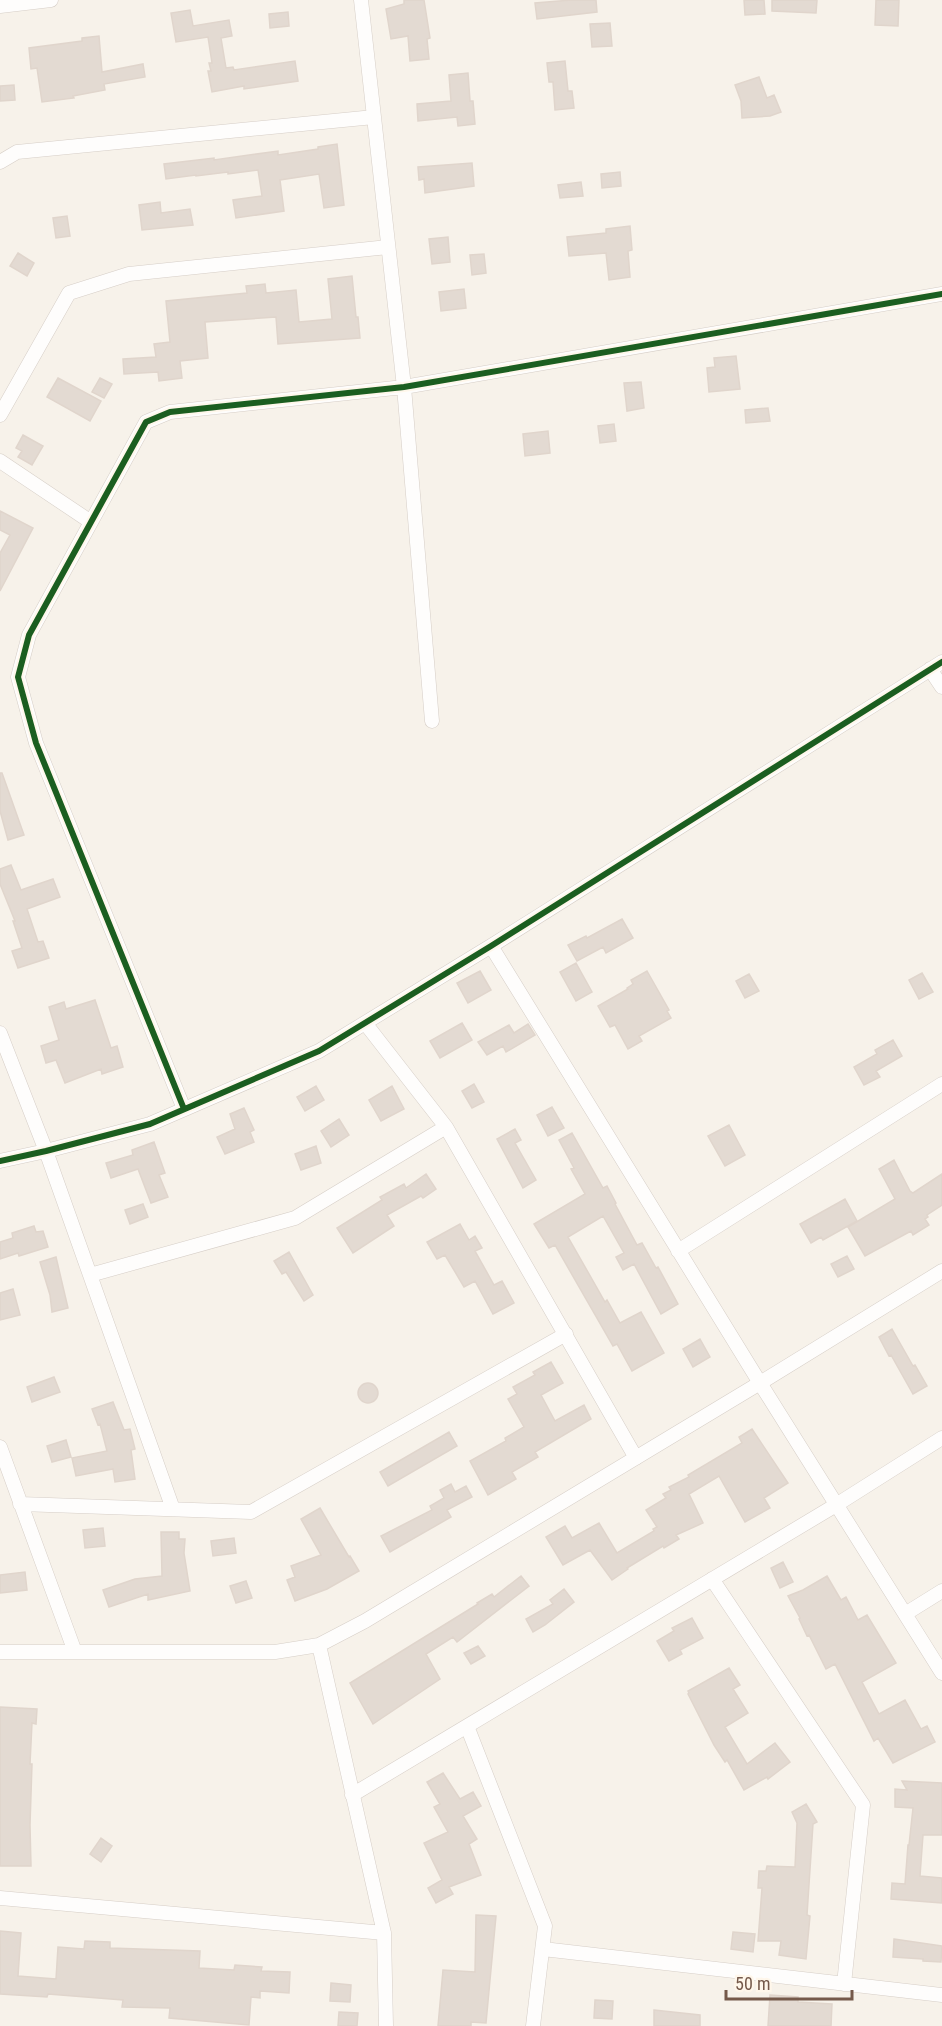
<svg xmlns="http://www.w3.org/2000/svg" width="942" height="2026" font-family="'Roboto Condensed',sans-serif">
<rect width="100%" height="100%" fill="#f7f2ea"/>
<path fill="#e3dad2" stroke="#e0d5cc" stroke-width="1.5" d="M404 0H424L430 38 427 39 429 59 410 61 408 36 391 39 386 9 404 4Z
M571 0H596L597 12 537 19 535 3Z
M744 0H764L765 14 745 15Z
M772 0H817L816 13 772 11Z
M876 0H899L898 26 875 25Z
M190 10 193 26 229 20 232 36 221 38 226 68 233 67 234 70 295 61 298 81 244 89V86L212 92 208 71H211L209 63H212L208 37 176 42 171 13Z
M288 12 289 26 270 28 269 14Z
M610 23 612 46 592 47 590 24Z
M99 36 102 72 143 64 145 77 104 84 105 90 73 96 74 98 42 102 37 68 31 69 29 48 82 41V38Z
M565 61 568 91H572L574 108 555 110 553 82H549L547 63Z
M468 73 470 101H473L475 124 458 126 457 117 418 121 417 104 451 101 449 75Z
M759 77 767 98 774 95 781 112 770 116 742 118 741 101 735 85Z
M14 85 15 100 0 101V86Z
M337 144 344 205 324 208 319 174 280 180 284 211 236 218 233 200 262 196 258 170 228 174V172L196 176V175L166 179 164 164 214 158V160L278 151V155L318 149V147Z
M472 163 474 186 425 193 424 179 419 180 418 167Z
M620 172 621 186 602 188 601 174Z
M581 182 583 196 560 198 558 185Z
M160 202 161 213 190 209 193 225 142 230 139 205Z
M67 216 70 236 56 238 53 218Z
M630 226 632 250 628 251 630 277 609 280 606 253 569 256 567 237 606 233V229Z
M448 237 450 262 432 264 429 239Z
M18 253 34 263 27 276 10 266Z
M484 254 486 273 472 275 470 255Z
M352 276 356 317H358L360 338 278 344 276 317 205 322 208 358 180 361 182 378 159 381 158 372 124 374 123 359 156 357 154 344 170 342 166 301 247 293 246 286 265 284 266 293 296 290 299 322 332 319 328 279Z
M464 289 466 308 441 311 439 292Z
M736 356 740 389 709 392 707 368 715 367 714 358Z
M58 378 101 401 90 421 47 397Z
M100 378 112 384 104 398 92 392Z
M641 382 644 408 627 411 624 383Z
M768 408 770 421 746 423 745 410Z
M614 424 616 441 600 443 598 426Z
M548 431 550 453 525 456 523 434Z
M23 435 43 446 32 465 18 457 22 451 16 448Z
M0 511 33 528 0 591V553L10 535 0 530Z
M0 773H2L24 835 8 840 0 811Z
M11 865 21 890 53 879 60 897 27 909 38 942 43 941 49 958 18 968 12 951 22 948 13 921H15L0 884V869Z
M622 919 633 938 606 953 603 947 577 961 568 945 586 936 587 938Z
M576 963 592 992 576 1001 560 972Z
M480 971 491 990 468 1003 457 983Z
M647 971 669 1010 667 1011 671 1018 639 1036 642 1041 628 1049 615 1025 610 1027 598 1006 628 989 627 988 633 984 631 980Z
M922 973 933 992 919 999 909 980Z
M749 974 759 991 745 998 736 981Z
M95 1000 111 1048 117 1046 123 1067 102 1074 101 1069 65 1083 56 1060 46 1063 41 1046 59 1040 49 1007 64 1002 66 1009Z
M462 1023 472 1040 440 1058 430 1041Z
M528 1024 535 1035 506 1052 503 1046 487 1055 478 1042 509 1025 514 1033Z
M893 1040 902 1056 876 1071 880 1077 864 1085 854 1067 877 1054 875 1050Z
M474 1084 484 1102 472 1108 462 1091Z
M316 1086 324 1100 305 1111 297 1097Z
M392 1086 404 1109 381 1121 369 1100Z
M552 1107 564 1128 548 1136 537 1115Z
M244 1108 254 1130 250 1132 254 1142 225 1154 217 1137 235 1129 230 1114Z
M339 1119 349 1135 331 1147 321 1131Z
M729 1125 745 1155 725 1166 708 1136Z
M515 1129 521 1140 515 1143 536 1180 523 1188 497 1139Z
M572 1133 603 1188 607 1186 616 1203 615 1204 637 1245 642 1243 656 1268 658 1267 678 1304 661 1314 634 1264 623 1270 616 1257 624 1253 603 1216 568 1237 605 1302 607 1300 620 1323 641 1312 664 1353 632 1371 617 1344 613 1346 555 1245 549 1248 534 1224 585 1194 571 1169 574 1168 559 1140Z
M154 1142 165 1173 159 1175 168 1197 151 1203 138 1169 111 1178 106 1163 133 1155 132 1150Z
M316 1146 321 1163 301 1170 295 1154Z
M894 1160 910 1191 913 1193 942 1174V1205L927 1215 928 1217 925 1219 929 1225 913 1235 911 1231 865 1256 848 1227 895 1199 879 1169Z
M426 1174 436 1189 423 1198 421 1196 387 1215 394 1226 353 1253 337 1228 382 1200 380 1197 404 1184 406 1188Z
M845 1199 857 1221 823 1240 821 1237 811 1243 800 1224Z
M143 1204 148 1217 130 1224 125 1210Z
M460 1224 469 1240 475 1236 482 1248 475 1251 494 1285 502 1281 514 1303 493 1314 475 1281 464 1287 445 1255 437 1259 427 1242Z
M34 1226 36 1232 43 1231 48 1247 19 1256 18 1253 0 1259V1242L13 1238 12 1233Z
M289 1252 313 1295 304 1301 286 1272 282 1274 274 1261Z
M847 1256 854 1269 838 1277 831 1264Z
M56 1257 68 1308 52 1312 50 1295 40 1262Z
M13 1289 20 1315 0 1320V1293Z
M892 1329 913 1366 915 1365 927 1386 913 1394 891 1355 889 1356 879 1337Z
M700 1339 710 1357 693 1367 683 1349Z
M551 1362 563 1383 541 1395 555 1421 584 1405 591 1419 535 1452 538 1457 512 1472 516 1479 488 1495 470 1461 506 1441 505 1438 524 1427 508 1399 517 1394 513 1387 535 1375 533 1372Z
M54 1377 60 1392 32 1402 27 1387Z
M358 1393a10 10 0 1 1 20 0a10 10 0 1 1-20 0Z
M113 1402 124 1430 130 1429 135 1449 131 1450 135 1479 115 1482 113 1469 76 1476 72 1458 107 1451 100 1424 98 1425 92 1409Z
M752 1429 788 1483 764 1498 770 1508 745 1522 719 1476 689 1494 703 1523 676 1535 679 1539 664 1548 663 1546 627 1568 628 1569 612 1580 590 1550 563 1565 546 1537 565 1526 572 1538 599 1523 617 1553 654 1531 653 1529 657 1527 646 1510 666 1498 663 1494 671 1490 669 1487 689 1477 688 1475 742 1443 739 1437Z
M449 1432 457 1446 388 1486 380 1472Z
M66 1440 71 1457 52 1462 47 1446Z
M451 1484 455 1492 466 1486 472 1497 447 1510 451 1517 390 1552 381 1536 432 1510 430 1506 444 1498 440 1490Z
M320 1508 349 1557 350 1556 359 1571 327 1589 295 1601 287 1580 295 1577 291 1566 321 1555 301 1519Z
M103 1528 105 1546 85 1548 83 1530Z
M161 1532H179V1539H185L184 1553 190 1591 148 1600V1594L109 1607 103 1590 135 1579 162 1576Z
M234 1538 236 1553 213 1556 211 1541Z
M783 1562 793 1582 780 1588 771 1568Z
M25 1572 27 1590 0 1593V1575Z
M521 1576 529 1586 457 1642 453 1637 426 1654 440 1679 373 1724 350 1683 478 1604 477 1603 492 1594 494 1597Z
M827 1576 841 1600 846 1597 858 1620 867 1615 896 1663 862 1682 879 1714 905 1700 921 1729 927 1726 935 1742 893 1763 878 1738 874 1741 835 1664 826 1669 809 1635 807 1636 799 1619 800 1618 788 1596 803 1590Z
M246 1581 252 1598 236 1603 230 1586Z
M564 1589 574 1602 545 1625 533 1632 526 1619 553 1604 550 1600Z
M692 1618 703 1638 680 1650 682 1654 669 1661 657 1641 674 1631 672 1628Z
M478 1646 485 1656 471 1664 464 1653Z
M729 1668 740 1685 733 1689 748 1713 725 1727 747 1764 775 1743 790 1762 768 1779 767 1777 744 1790 727 1760 725 1762 714 1745 688 1694 689 1693 688 1691Z
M0 1707 37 1709 36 1724 32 1723 30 1764H32L30 1825 31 1866H0Z
M443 1773 460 1799 473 1792 481 1806 463 1816 477 1839 469 1844 481 1875 449 1887 453 1894 436 1903 428 1888 442 1880 424 1843 448 1832 434 1807 440 1804 427 1782Z
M902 1781 942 1783V1835H923L920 1876 942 1878V1903L891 1899 892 1883 905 1884 908 1845H909L913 1808 895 1807V1789L907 1790Z
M806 1804 817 1822 813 1824 807 1915 810 1916 806 1959 779 1955 781 1941H758L762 1888H758L759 1871H766L767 1866 795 1867 797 1823 792 1812Z
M101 1838 112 1846 101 1862 90 1854Z
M476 1915 496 1916 486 2023 471 2022V2026H438L443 1970 475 1972Z
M0 1931 21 1933 18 1976 56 1979 58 1947 84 1949 85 1941 110 1942V1948L200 1951 199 1968 234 1970 235 1965 262 1967 261 1971 290 1972 289 1993 260 1991V1998L251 1997 249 2025 169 2018 170 2008 122 2007 123 2000 48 1994 47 1997 0 1994Z
M733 1932 755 1934 753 1952 731 1949Z
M894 1939 942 1946 941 1962 923 1961V1959L893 1957Z
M331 1983 351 1985 350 2002 330 2001Z
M770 1995 798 1997V2002L832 2004 831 2026H768Z
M595 2000 613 2001 612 2019 594 2018Z
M654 2010 700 2015V2026H654Z
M339 2012 358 2013 357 2026H338Z"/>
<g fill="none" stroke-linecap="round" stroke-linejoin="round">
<defs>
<path id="minor" d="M361 0 404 387 432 721
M0 6 51 0
M0 162 17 152 374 117
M0 415 69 293 129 274 388 247
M0 461 91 522
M930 669 942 687
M491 946 760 1383 942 1673
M365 1023 446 1127 636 1458
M0 1033 46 1151 173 1509
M184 1109 36 743 18 677 29 635 146 422 170 412 404 387 942 294
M0 1161 46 1151 150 1124 319 1051 491 946 942 662
M678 1251 942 1084
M90 1275 295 1218 446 1127
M0 1447 75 1652
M20 1504 251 1512 566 1334
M712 1579 863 1805 844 1984
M905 1614 942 1591
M319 1645 384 1933 386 2026
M0 1652H275L319 1645 365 1621 760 1383 942 1271
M467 1726 545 1926 533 2026
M352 1795 836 1505 942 1438
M0 1898 384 1933
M543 1949 942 1995"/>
</defs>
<use href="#minor" stroke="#d6cec7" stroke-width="15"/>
<use href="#minor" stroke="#fefdfc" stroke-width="14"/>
<defs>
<path id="cycleway" d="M184 1109 36 743 18 677 29 635 146 422 170 412 404 387 942 294
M0 1161 46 1151 150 1124 319 1051 491 946 942 662"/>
</defs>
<use href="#cycleway" stroke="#fff7eb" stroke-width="10"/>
<use href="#cycleway" stroke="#1b5e20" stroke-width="6"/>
</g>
<path d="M726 1990v9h126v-9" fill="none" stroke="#75594a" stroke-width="3"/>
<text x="735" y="1990" font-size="18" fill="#75594a" stroke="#fff7eb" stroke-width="4.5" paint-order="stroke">50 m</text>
</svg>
